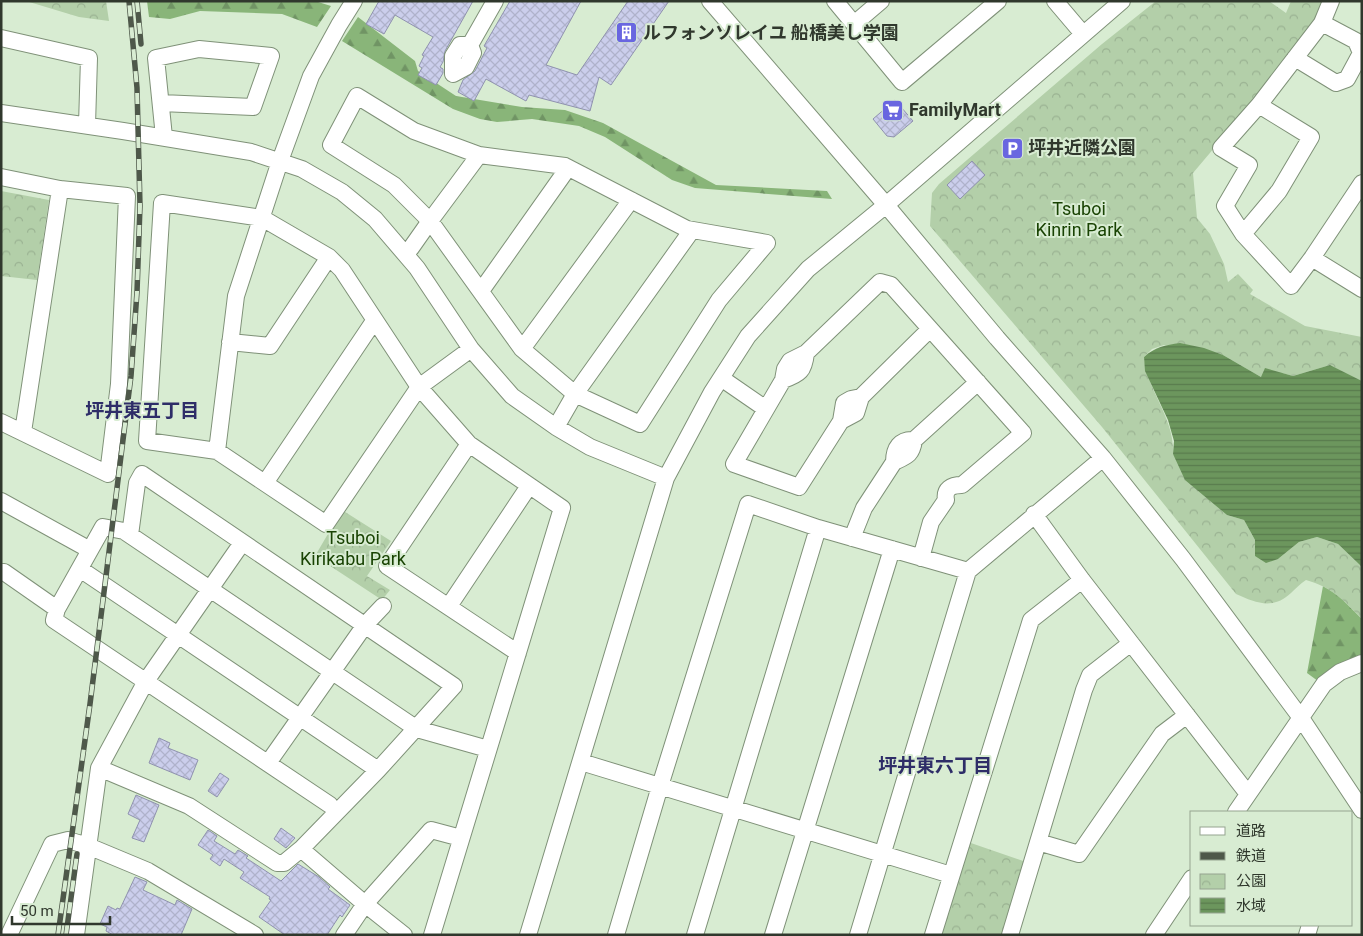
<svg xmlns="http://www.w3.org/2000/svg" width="1363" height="936" font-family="Roboto,'Noto Sans JP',sans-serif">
<defs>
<pattern id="forest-firs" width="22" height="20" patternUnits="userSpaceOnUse" patternTransform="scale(1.25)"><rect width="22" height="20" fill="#89b579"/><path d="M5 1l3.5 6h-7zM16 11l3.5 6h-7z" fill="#709464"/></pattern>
<pattern id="park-crowns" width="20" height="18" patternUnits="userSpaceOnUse" patternTransform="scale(1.25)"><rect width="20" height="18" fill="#b3cfa9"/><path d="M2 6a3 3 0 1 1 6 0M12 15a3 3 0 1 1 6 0" fill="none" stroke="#9ab292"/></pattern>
<pattern id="water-rules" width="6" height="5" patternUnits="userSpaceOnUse" patternTransform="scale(1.25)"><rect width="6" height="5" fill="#6c965d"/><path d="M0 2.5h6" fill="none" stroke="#597b4d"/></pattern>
<pattern id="building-cross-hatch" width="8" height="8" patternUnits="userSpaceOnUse" patternTransform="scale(1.25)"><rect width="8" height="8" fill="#cbceec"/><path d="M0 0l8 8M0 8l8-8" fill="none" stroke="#afb2cb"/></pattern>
</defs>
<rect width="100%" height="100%" fill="#d8ecd2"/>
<path fill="url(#forest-firs)" d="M147 1H315L331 6 317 27 282 14 200 11 170 19 149 17Z
M358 17 415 61 418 71 456 96 522 107 565 110 603 123 716 185 827 191 832 199 695 188 672 180 605 137 579 126 532 119 497 122 480 119 453 109 342 41Z
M1323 586 1338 595 1362 619V661L1322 684 1307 673Z"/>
<path fill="url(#park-crowns)" d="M26 1H106L109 21 79 17Z
M1156 1H1269L1286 13 1291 1H1327L1319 24 1193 173 1197 218 1210 234 1224 264 1228 282 1238 274 1253 290 1250 294 1305 326 1362 337V381L1330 365 1293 376 1282 373 1261 377 1223 355 1164 345 1152 349 1144 357C1147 391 1175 418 1173 454L1227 515 1244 520 1255 540V556L1278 559 1299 542 1317 537 1338 544 1362 567V619C1344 601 1332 587 1306 580 1300 584 1296 588 1291 593 1273 610 1256 603 1236 594L1102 427 930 226 932 193 939 184 1102 44Z
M1 191 49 200 37 280 1 276Z
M342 510 391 541 367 576 390 590 382 600 315 556Z
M968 842 1026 862 1005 935H948L941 933Z"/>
<path fill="url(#water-rules)" d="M1180 343 1204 348 1223 355 1261 377 1265 368 1293 376 1330 365 1362 381V567L1338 544 1317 537 1299 542 1278 559 1266 563 1255 556V540L1244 520 1227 515 1185 480 1173 454 1174 441 1168 420 1145 371 1144 357C1155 347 1165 345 1180 343Z"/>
<path fill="url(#building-cross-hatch)" stroke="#8f92ae" d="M379 1H473L445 51 443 62 440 67 443 69V73L436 85 418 75 422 68 419 66 424 56 422 55 433 37 395 15 384 34 366 24Z
M510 1H581L546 65 577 75 628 1H669L611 85 599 77 590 111 529 95 526 101 486 79 474 101 458 92 463 80 475 71 487 48 484 46Z
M895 100 913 121 894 137 887 136 873 119Z
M972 161 985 175 960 199 947 185Z
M159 738 170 743 168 748 198 760 190 780 149 763Z
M220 773 229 779 217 797 208 791Z
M136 795 159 805 144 842 132 838 140 820 128 814Z
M281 828 295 838 286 848 274 839Z
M208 830 217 836 214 841 235 854 238 850 248 856 246 858 281 881 298 864 319 877 330 887 328 889 350 905 342 917 340 915 327 935H285L259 917 271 900 269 899 270 897 240 878 244 872 224 859 220 866 210 859 213 855 198 845Z
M135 877 147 882 143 890 175 905 177 900 192 909 181 935H113L106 931 107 927 100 924 108 906 116 910 117 908 120 909Z"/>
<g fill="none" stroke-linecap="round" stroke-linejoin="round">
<defs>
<path id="minor" d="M710 1 886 205 997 338 1103 458 1183 559 1301 718 1362 810
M835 1 902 82 998 1
M1055 1 1083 34
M1331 1 1322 23 1259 105 1221 148 1249 165 1225 206 1243 234 1291 286 1312 258 1362 183
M854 24 881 1
M1 38 89 58 87 125
M460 45H470L473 53 466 67 453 74V56Z
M470 45 495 1
M1295 58 1336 83 1347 79 1361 53 1356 41 1322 23
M161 103 253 107 271 56 199 49 156 58 164 137
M1 113 123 131 251 152 302 169 342 192 375 219 417 268 471 349 512 396 556 427 590 447 666 478
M1 177 60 189 127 196 119 384 108 474 1 422
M1243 234 1279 191 1311 137 1259 105
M405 253 411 248 430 221 394 185 331 145 357 96 414 131 479 155 565 166 687 229 767 243 719 300 640 424 575 394 522 349 430 221 479 155
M1312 258 1362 289
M481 291 568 168
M230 342 270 346 329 257
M522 349 631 200
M721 378 766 409
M783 380C800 374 804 371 806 353
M841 421 856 413 861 397
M556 427 575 394 692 230
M23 432 60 189
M469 444 387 566 518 653
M217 451 236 296 280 161 311 76 339 25 354 1
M894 462C907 456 912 455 914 440
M265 483 374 321
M1 501 90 550
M1034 514 1082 580 1248 794
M130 535 137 483 142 474 454 686 378 770 301 849 365 904 431 830 461 838
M852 538 864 508 894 462C894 448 900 439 914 440L978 382
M921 558 931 522 946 500C944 489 951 485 962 485L1023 433 891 285 880 282 806 353 790 361 785 369 783 380 734 464 799 487 841 421 844 403 851 399 861 397 930 329
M80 569 378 770
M4 572 57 609
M449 606 529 486
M581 762 951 875
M268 763 365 625 383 606
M99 768 189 806 277 863H284L301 849
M330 805 54 620 57 609 103 527 124 531 417 729 488 749
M1236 812 1324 684 1340 672 1362 663
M1038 842 1079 854 1162 734 1187 715
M9 935 52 844 68 840 88 846 148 871 255 935
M76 935 99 768 146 681 242 543
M344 935 365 904 404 935
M432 935 562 508 469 444 419 387 342 270 329 257 262 218 162 203 147 441 217 451 326 524 419 387 471 349
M528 935 666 478 712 392 748 336 808 269 886 205 1122 1
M616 935 660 786 748 504 818 528 968 571
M695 935 818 528
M773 935 892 549
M858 935 968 571 1103 458
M933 935 1031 620 1082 580
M1010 935 1084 690 1090 675 1131 643
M1154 935 1192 878
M1307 935 1310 925"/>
</defs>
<use href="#minor" stroke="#7f9178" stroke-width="18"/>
<use href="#minor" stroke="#fff" stroke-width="16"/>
<defs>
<path id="rail" d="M137 1 141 44
M58 935 90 704 131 376 137 292 140 206 137 88 129 1
M66 935 77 854"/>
</defs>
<use href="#rail" stroke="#4e584a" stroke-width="5.5"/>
<use href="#rail" stroke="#d8ecd2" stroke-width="4" stroke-dasharray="11" stroke-linecap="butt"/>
</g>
<defs>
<symbol id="building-square" viewBox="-11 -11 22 22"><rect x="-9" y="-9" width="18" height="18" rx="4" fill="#6966e0" stroke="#d8ecd2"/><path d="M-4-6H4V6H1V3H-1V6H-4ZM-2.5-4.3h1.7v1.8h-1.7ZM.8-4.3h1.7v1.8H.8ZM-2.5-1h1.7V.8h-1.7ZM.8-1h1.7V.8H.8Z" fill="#fff"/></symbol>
<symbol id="supermarket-square" viewBox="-11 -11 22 22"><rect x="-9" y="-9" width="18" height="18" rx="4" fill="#6966e0" stroke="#d8ecd2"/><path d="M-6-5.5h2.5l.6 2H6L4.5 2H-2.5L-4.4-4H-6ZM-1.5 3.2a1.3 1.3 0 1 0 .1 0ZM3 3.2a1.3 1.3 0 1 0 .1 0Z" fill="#fff"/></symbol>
<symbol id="parking-square" viewBox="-11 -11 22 22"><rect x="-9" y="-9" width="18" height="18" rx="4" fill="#6966e0" stroke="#d8ecd2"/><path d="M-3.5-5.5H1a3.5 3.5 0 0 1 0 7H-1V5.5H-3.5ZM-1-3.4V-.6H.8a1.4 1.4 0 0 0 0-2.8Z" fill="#fff"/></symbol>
</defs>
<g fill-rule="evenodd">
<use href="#building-square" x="614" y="20" width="25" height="25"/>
<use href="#supermarket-square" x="880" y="98" width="25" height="25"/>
<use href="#parking-square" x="1000" y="136" width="25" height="25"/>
</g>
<g text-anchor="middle" stroke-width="4" stroke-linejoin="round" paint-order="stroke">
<g font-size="18" font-weight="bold" fill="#30382d" stroke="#d8ecd2" text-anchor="start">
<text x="643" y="39">ルフォンソレイユ 船橋美し学園</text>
<text x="909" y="116">FamilyMart</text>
<text x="1028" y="154">坪井近隣公園</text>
</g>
<g font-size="18" fill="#194303" stroke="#d8ecd2">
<text x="1079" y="215">Tsuboi<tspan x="1079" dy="21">Kinrin Park</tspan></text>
<text x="353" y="544">Tsuboi<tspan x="353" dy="21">Kirikabu Park</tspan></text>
</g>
<g font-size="19" font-weight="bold" fill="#2e2d68" stroke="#d8ecd2">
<text x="142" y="417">坪井東五丁目</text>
<text x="935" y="772">坪井東六丁目</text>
</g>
</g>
<rect width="1363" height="936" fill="none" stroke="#30382d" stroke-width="5"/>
<rect x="1190" y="811" width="162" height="115" fill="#d8ecd2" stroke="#95a490"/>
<rect x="1200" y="827" width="25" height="8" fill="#ffffff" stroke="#95a490"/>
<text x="1236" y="836" font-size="15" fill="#30382d">道路</text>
<rect x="1200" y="852" width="25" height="8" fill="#4e584a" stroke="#95a490"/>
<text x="1236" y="861" font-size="15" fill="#30382d">鉄道</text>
<rect x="1200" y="874" width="25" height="15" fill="url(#park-crowns)" stroke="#95a490"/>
<text x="1236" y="886" font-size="15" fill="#30382d">公園</text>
<rect x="1200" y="898" width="25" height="15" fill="url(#water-rules)" stroke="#95a490"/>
<text x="1236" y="911" font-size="15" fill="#30382d">水域</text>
<path d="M12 916v8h98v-8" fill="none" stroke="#30382d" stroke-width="2.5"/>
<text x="20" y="916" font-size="15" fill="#30382d" stroke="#d8ecd2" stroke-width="4" paint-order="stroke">50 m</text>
</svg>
